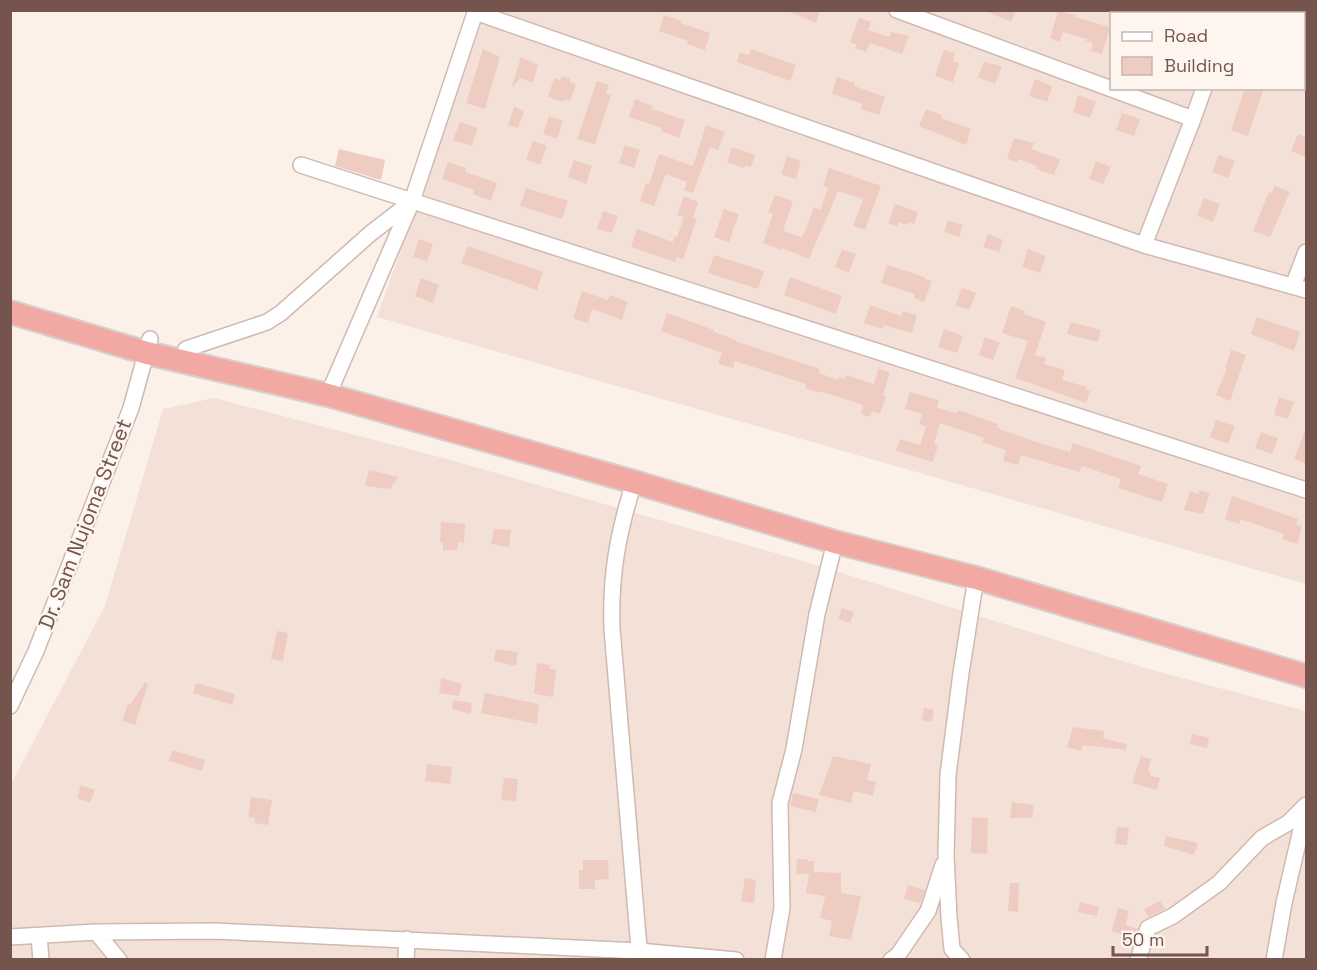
<svg xmlns="http://www.w3.org/2000/svg" width="1317" height="970" font-family="'Space Grotesk',sans-serif">
<rect width="100%" height="100%" fill="#fbf1e9"/>
<path fill="#f3e1d7" fill-rule="evenodd" d="M485 11H1306V584L377 317ZM1112 14H1304V88H1112Z
M214 398 447 459 810 563 1145 668 1306 711V959H11L10 786 105 606 163 409Z"/>
<path fill="#efccc2" d="M786 10H820L816 23Z
M983 10H1016L1011 22Z
M1058 11 1076 15 1075 17 1110 27 1102 54 1091 51 1093 43 1086 41 1087 39 1063 32 1060 42 1050 38Z
M664 15 682 21 681 23 710 33 705 50 687 44 688 41 659 31Z
M859 18 871 22 868 30 889 37 891 32 909 36 902 54 870 43 866 52 855 48 857 45 850 42Z
M483 49 500 57 485 109 466 103Z
M751 49 796 65 790 81 737 62 740 52 749 55Z
M944 50 955 53 953 61 959 63 953 82 935 76Z
M521 57 538 65 533 83 520 78 513 87 512 86Z
M984 62 1002 66 995 84 978 77Z
M562 76 570 79V82L576 84 570 101 564 100 563 102 548 97 554 78 560 80Z
M837 77 855 83 854 86 885 97 879 115 861 109 863 104 832 94Z
M1035 79 1052 86 1047 102 1029 96Z
M597 81 609 85 606 94 611 95 595 144 577 139Z
M1245 88H1264L1248 136 1231 130Z
M1078 95 1096 102 1090 118 1073 112Z
M635 99 653 106 652 109 685 120 679 138 661 131 662 128 629 117Z
M514 107 524 111 518 128 508 125Z
M926 109 942 115 941 118 971 129 966 145 919 126Z
M1122 113 1140 119 1134 136 1116 130Z
M549 116 563 121 557 139 543 134Z
M460 122 478 128 472 146 453 140Z
M706 125 725 132 718 150 710 147 693 193 684 190 687 182 668 175 665 176 654 206 640 201 646 183 649 184 659 154 693 166Z
M1298 134 1306 137V157L1291 151Z
M1014 138 1034 143 1031 149 1060 159 1054 175 1036 169 1037 166 1019 159 1017 162 1007 159Z
M533 141 547 146 540 165 526 159Z
M625 145 640 150 634 168 619 163Z
M732 147 755 155 751 167 746 165 744 168 727 162Z
M339 149 385 160 381 180 335 166Z
M1219 155 1235 161 1228 178 1212 172Z
M787 156 801 161 796 179 781 174Z
M574 160 592 166 586 184 568 177Z
M1096 161 1111 167 1103 184 1089 179Z
M448 162 466 168 465 172 497 183 491 201 473 194 474 190 442 179Z
M829 168 881 186 865 230 853 226 863 199 838 191 809 259 782 248 781 250 763 243 773 214 768 212 775 195 793 201 783 231 801 237 803 236 814 207 820 210 828 188 823 186Z
M1275 186 1290 192 1270 237 1253 231 1269 192 1272 193Z
M526 188 568 201 562 219 520 206Z
M684 196 698 202 693 218 697 219 683 259 677 257 675 262 631 247 637 229 673 242 674 237H677L684 217 677 215Z
M1204 198 1220 204 1213 222 1197 215Z
M895 204 918 212 914 224 908 222 907 225 899 222 897 226 888 223Z
M724 209 739 214 729 242 714 237Z
M603 211 618 216 612 233 597 229Z
M948 220 963 225 959 237 944 232Z
M988 234 1003 240 999 252 983 247Z
M419 239 433 244 427 261 413 257Z
M468 246 543 272 537 290 461 263Z
M842 249 856 254 849 273 835 267Z
M1028 249 1046 256 1040 273 1022 267Z
M714 255 764 271 758 289 708 273Z
M887 265 925 277V279L932 281 924 302 914 298 915 294 881 283Z
M790 277 842 296 836 314 784 295Z
M421 278 439 285 433 303 415 296Z
M962 288 976 293 969 310 955 305Z
M582 291 608 300 610 295 628 302 622 320 592 309 588 323 573 318Z
M870 305 901 316 902 311 917 315 912 333 884 325 883 329 864 323Z
M1011 306 1025 311 1024 314 1046 322 1035 355 1046 358 1044 364 1065 370 1062 380 1087 387 1086 390 1090 391 1086 403 1015 378 1028 341 1002 333Z
M667 313 714 330V332L736 340 735 341 820 369 819 373 838 380 839 377 845 379 846 375 874 384 878 369 890 372 883 395 886 396 880 414 872 411 870 417 861 414 863 405 820 391 819 393 805 388 806 384 735 361 733 368 718 364 722 353 661 331Z
M1257 317 1300 332 1294 351 1251 334Z
M1071 322 1101 330 1098 342 1067 334Z
M944 329 963 336 957 353 938 347Z
M985 337 1000 343 993 360 979 355Z
M1231 350 1246 355 1230 401 1216 395 1227 368H1225Z
M910 392 939 400 937 408 957 413 959 410 998 424 997 427 1002 430 1042 444 1070 452 1073 443 1141 466 1138 474 1168 484 1162 502 1118 488 1121 479 1082 466 1079 472 1021 455 1018 465 1003 461 1006 450 982 442 984 438 940 423 934 444 938 445 933 462 896 451 900 439 920 445 926 427 919 424 922 414 905 409Z
M1279 397 1294 402 1288 419 1274 415Z
M1216 420 1235 426 1228 444 1210 437Z
M1306 428V464L1294 459Z
M1261 432 1278 438 1272 454 1255 448Z
M369 470 398 477 390 489 365 486Z
M1199 490 1210 493 1203 514 1184 510 1190 491 1198 494Z
M1232 496 1298 519 1296 524 1302 526 1297 544 1282 539 1284 534 1241 519 1239 524 1225 519Z
M441 522 465 524 464 543 458 542 457 550H443V542H440Z
M494 529 511 530 509 547 491 544Z
M842 608 854 612 850 623 838 619Z
M277 631 288 633 283 661 271 659Z
M496 649 518 652 516 666 494 661Z
M537 663 550 665V669L556 670 553 697 534 694Z
M441 678 462 684 459 696 439 693Z
M145 682 148 684 135 725 122 721 128 704 130 705Z
M196 683 235 694 232 705 193 693Z
M485 693 539 704 537 724 481 713Z
M453 700 472 703 471 714 452 709Z
M924 708 934 710 932 722 922 720Z
M1073 727 1104 731 1103 738 1127 744 1126 750 1083 745 1081 751 1067 747Z
M1192 734 1209 738 1207 748 1190 744Z
M172 750 205 760 202 771 169 761Z
M833 756 871 764 867 780 876 782 873 796 854 791 851 803 819 795Z
M1141 756 1151 759 1148 771 1151 772 1150 776 1160 778 1157 790 1132 783Z
M427 764 452 767 450 784 425 781Z
M504 778 518 779 516 801 501 800Z
M81 785 95 790 90 803 77 798Z
M793 793 819 799 816 812 790 806Z
M251 797 272 800 268 825 255 823V818L248 817Z
M1012 802 1034 805 1032 818H1010Z
M972 817 988 818 987 854 971 853Z
M1117 827 1129 828 1127 845 1115 844Z
M1166 836 1198 843 1194 855 1164 846Z
M797 859H808V861H814V872L841 873V893L861 896 851 940 829 936 832 921 820 918 825 896 806 893 809 874H796Z
M583 860H608L609 879 595 880V889H579V870H583Z
M745 878 756 880 754 903 741 901Z
M1010 883H1019L1018 912 1008 911Z
M908 885 925 890 920 903 904 899Z
M1160 901 1165 909 1148 917 1144 909Z
M1080 902 1099 907 1097 916 1078 912Z
M1118 908 1129 911 1126 925 1138 929 1134 939 1112 931Z"/>
<g fill="none" stroke-linecap="round" stroke-linejoin="round">
<defs>
<path id="minor" d="M897 10 1193 119 1204 88
M1280 10 1289 14
M475 12 1144 245 1306 290
M1231 14 1232 10
M1304 18 1306 19
M301 165 1306 490
M1144 245 1193 119
M1293 286 1306 252
M186 349 267 322 281 313 371 233 410 203
M328 395 412 201 476 10
M634 482C618 533 610 576 612 629L640 960
M10 706 36 651 131 408 150 339
M96 932 119 960
M39 936 41 960
M10 937 96 932 215 931 639 951 736 960
M406 960 407 939
M773 960 782 908 780 803 794 749 817 614 835 542
M891 960 898 955 928 911 943 865
M962 960 952 949 949 917 946 856 948 775 961 673 976 578
M1138 960 1148 928 1173 916 1219 883 1262 838 1288 823 1306 805
M1274 960 1284 903 1306 808"/>
<path id="highway" d="M10 312 147 353 328 395 634 482 835 542 976 578 1306 676"/>
</defs>
<use href="#minor" stroke="#cfb9b1" stroke-width="18"/>
<use href="#highway" stroke="#d8cfcd" stroke-width="26"/>
<use href="#minor" stroke="#fff" stroke-width="15"/>
<use href="#highway" stroke="#f2a9a3" stroke-width="22"/>
</g>
<g text-anchor="middle" stroke-width="4.5" stroke-linejoin="round" paint-order="stroke">
<g font-size="21" fill="#74544d" stroke="#fef5ef">
<text transform="translate(85 524) rotate(-69)" y="7">Dr. Sam Nujoma Street</text>
</g>
</g>
<rect width="1317" height="970" fill="none" stroke="#74544d" stroke-width="24"/>
<rect x="1110" y="12" width="195" height="78" fill="#fef5ef" stroke="#c7b5ae" stroke-width="1.5"/>
<rect x="1122" y="32" width="30" height="9" fill="#ffffff" stroke="#c7b5ae" stroke-width="1.5"/>
<text x="1164" y="42" font-size="18" fill="#74544d">Road</text>
<rect x="1122" y="57" width="30" height="18" fill="#efccc2" stroke="#c7b5ae" stroke-width="1.5"/>
<text x="1164" y="72" font-size="18" fill="#74544d">Building</text>
<path d="M1113 946v9h94v-9" fill="none" stroke="#74544d" stroke-width="3"/>
<text x="1122" y="946" font-size="18" fill="#74544d" stroke="#fef5ef" stroke-width="4.5" paint-order="stroke">50 m</text>
</svg>
